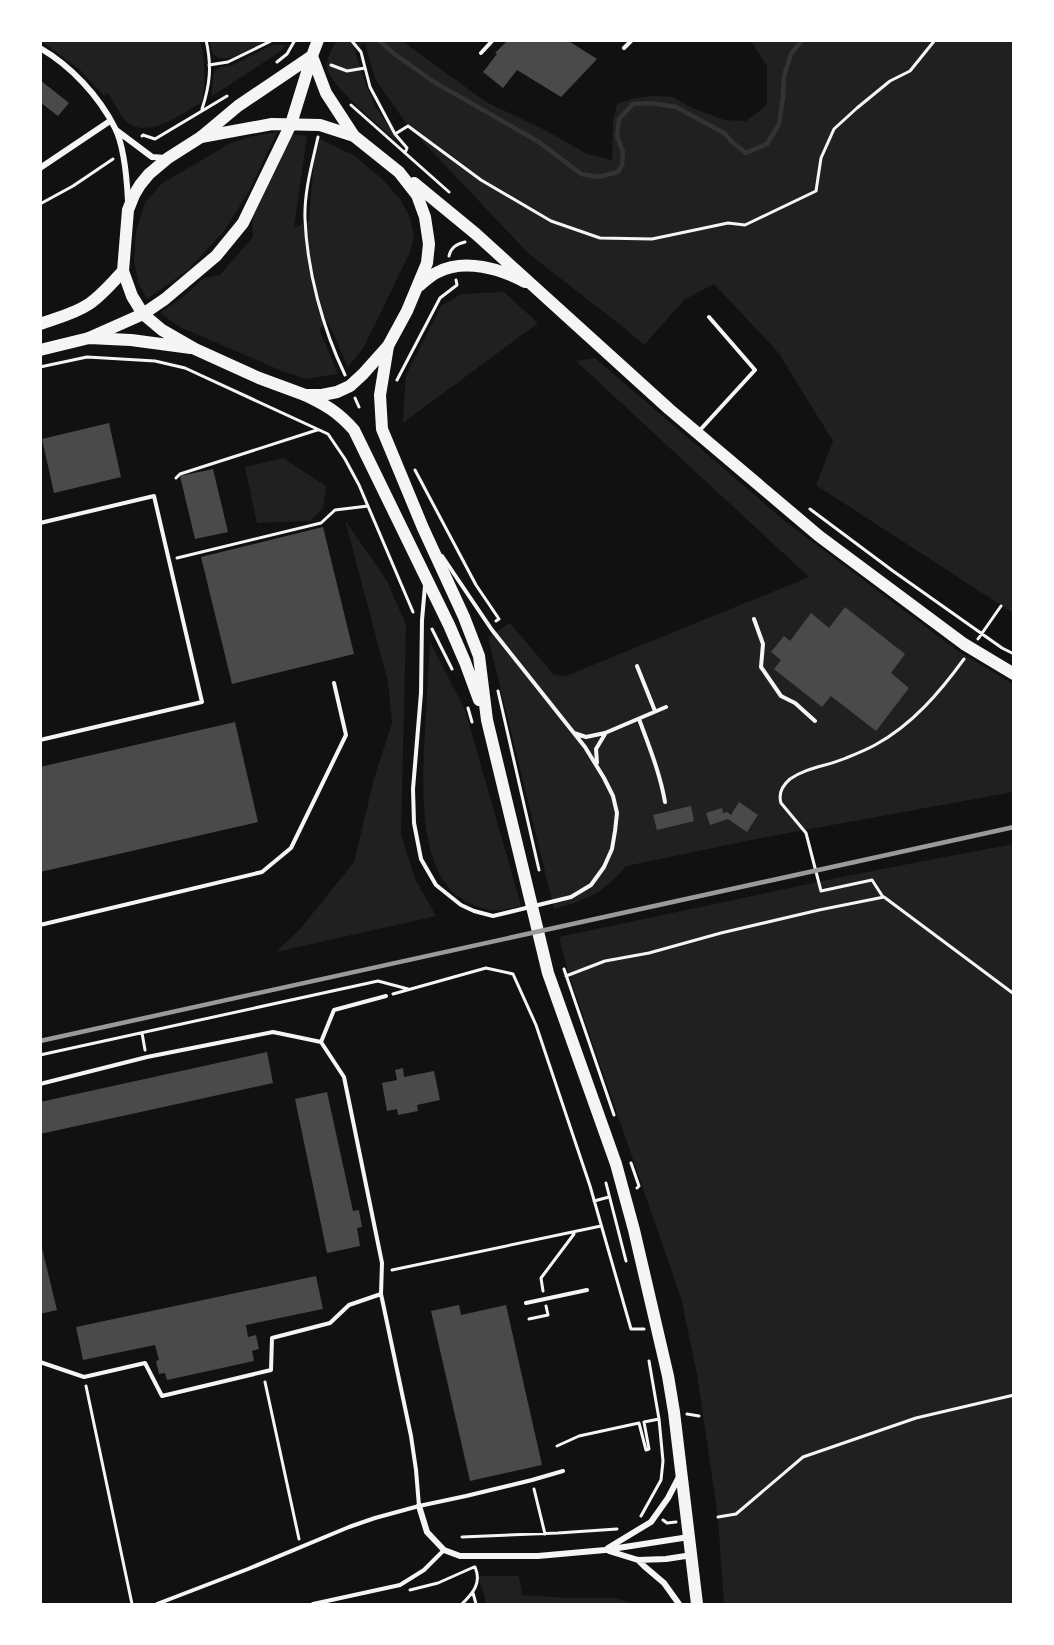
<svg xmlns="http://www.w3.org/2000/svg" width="1054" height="1645" font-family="Karla,sans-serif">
<rect width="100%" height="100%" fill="#111"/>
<path fill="#202020" d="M41 41H200C206 60 205 82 202 102 183 113 148 140 127 122 120 115 114 102 108 93L104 96 79 69Z
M210 41H265C250 49 211 76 210 41Z
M336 41H402L486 102 545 130 587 154 612 160 613 121 617 104 635 98 652 96 673 97 688 106 724 120 746 121 767 105V66L751 41H1013V613L816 485 833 441 778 352 714 284 684 300 644 345 623 327 529 254 408 126 375 79 365 43 354 48 365 82 376 108 397 139 396 141C380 126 331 87 327 68 326 58 332 49 336 41Z
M272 45H286L281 51 211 97 214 71 220 67 231 66Z
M277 132 249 191 224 231 188 270 147 299 138 282 134 260 136 231 145 203 161 184 229 144 248 137Z
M289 134 307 136 294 228 309 221 314 159 320 139 355 156 381 178 400 199 410 218 414 238 410 252 364 347 348 367 328 322 319 329 338 374 305 379 282 371 180 327 160 313 183 297 204 278 220 275 253 237 252 219Z
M504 292 538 323 403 423 406 375 441 306 461 294Z
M595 358 786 522 958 651 1013 684V792L761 838 626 866C605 892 586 900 554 909L488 637 510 623 554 675 566 676 809 577 576 361Z
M283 458 326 486 323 508 310 521 257 523 245 467Z
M345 520 387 581 406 625 401 834 415 879 436 916 276 952 301 928 354 862 374 779 392 723 388 682Z
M430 642 465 710 521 906C515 907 509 909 503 910 492 912 482 908 472 904 414 882 423 779 425 729 427 700 428 671 430 642Z
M1013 844V1604H724L718 1517 697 1374 681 1298 569 975 559 937 846 876Z
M478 1576H519L522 1595 569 1598H615L636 1604H485V1597Z"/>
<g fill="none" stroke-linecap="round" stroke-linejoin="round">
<path stroke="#333" stroke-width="4.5" d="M379 40 393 53 434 82 539 142 581 174 598 177 618 172 622 165 623 152 617 136 619 119 633 104 650 103 676 107 724 133 732 142 746 153 767 144 779 124 783 96 784 76 791 54 802 40"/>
</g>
<path fill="#4a4a4a" d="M508 40H567L597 59 561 97 517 70 503 88 483 72 497 54 495 53Z
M40 80 69 103 58 116 40 102Z
M109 423 121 477 54 493 42 439Z
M213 469 228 532 195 539 180 476Z
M323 527 354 654 232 684 201 557Z
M845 607 905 654 891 673 909 688 876 731 831 696 822 707 774 669 781 660 771 652 784 636 790 641 811 613 829 628Z
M235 722 258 822 40 872V767Z
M739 802 758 815 747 832 728 819 710 825 706 813 722 808 723 813 727 812 731 815Z
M691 806 694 821 657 830 653 815Z
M267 1052 273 1083 40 1134V1102Z
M403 1068 404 1077 434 1071 440 1100 417 1105 418 1111 398 1115 397 1109 387 1111 382 1083 397 1080 395 1070Z
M327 1092 353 1211 359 1210 362 1227 357 1228 360 1246 327 1253 295 1099Z
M40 1240 57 1310 40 1314Z
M316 1276 323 1309 246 1325 248 1337 256 1335 259 1349 252 1351 254 1361 167 1380 165 1373 159 1374 156 1361 159 1360 155 1345 83 1360 76 1327Z
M459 1305 461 1315 506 1305 542 1465 470 1481 431 1311Z"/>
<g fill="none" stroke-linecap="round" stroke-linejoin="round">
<path stroke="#f5f5f5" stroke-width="3" d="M351 40 361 52 370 87 395 134 407 148 405 153
M277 62 287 54 295 40
M209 65 228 62 273 40
M331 65 347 71 365 68
M351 105 449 192
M202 109C210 85 212 66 206 40
M395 134 408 126 481 180 551 221 600 238 652 239 728 223 745 225 816 191 821 158 834 129 857 108 890 81 910 71 935 40
M142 136 143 135 155 139 227 96
M318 137C312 164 304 192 305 219 307 271 323 329 345 375
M40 204 73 186 113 159
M449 256C451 247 457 244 465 242
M40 367 87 357 155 361 185 368 328 434 345 459 359 485 413 612
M397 380 440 298 457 285 456 280
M355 398 359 407
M415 470 476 585 499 619 496 621
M176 478 180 474 317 430
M810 509 893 571 1002 648 1014 654
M177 558 321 523 335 510 368 506
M432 629 452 669
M978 639 1001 606
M498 691 539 870
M468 708 472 722
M883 897 872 880 821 891 806 833 781 803C778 793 783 785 790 779 807 767 828 766 846 758 856 754 866 750 875 745 912 725 940 692 964 659
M564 969 614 1115
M566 976 605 961 649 953 721 933 819 910 884 897 1014 994
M393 994 486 968 513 974 536 1025 590 1186 631 1329H644
M142 1033 145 1050
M40 1055 378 981 408 989
M631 1163 639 1186 637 1188
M606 1183 626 1261
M594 1201 609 1197
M392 1270 601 1226
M543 1291 541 1278 574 1234
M529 1319 548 1315 546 1306
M265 1382 299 1539
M86 1386 132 1604
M687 1414 699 1416
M557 1446 579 1436 639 1423 646 1450 649 1449 644 1422 659 1419
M534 1489 545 1534
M641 1516 661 1480 663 1461 659 1419 649 1361
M718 1517 736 1514 803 1457 916 1418 1014 1395
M663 1520 667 1523 676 1522
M462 1537 558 1533 617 1529
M410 1590 438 1583 474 1567
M473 1593 476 1604
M462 1604C473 1593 482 1583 475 1567"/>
<path stroke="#f5f5f5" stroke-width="4" d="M624 48 632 40
M481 53 493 40
M700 430 755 370 709 317
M40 523 154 496 202 702 40 740
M425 586 422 620 421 693 413 789 414 823 421 859 436 885 461 905 474 911 493 916 571 897 591 885 604 867 612 849 615 831 617 813 613 796 604 778 585 747 492 630 442 556
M754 619 763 644 761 667 781 696 795 703 815 721
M637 666 655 711
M639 719C649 746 660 773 665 802
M574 733 586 737 605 733 666 707
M597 763 596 749 605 734
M40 925 262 872 291 848 346 735 334 683
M321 1042 344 1077 382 1263 381 1294 411 1436 416 1470 419 1506
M40 1084 147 1057 273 1032 321 1042 334 1010 386 996
M526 1303 587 1290
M40 1362 84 1377 145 1363 162 1396 271 1370 272 1338 330 1323 349 1305 381 1294
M157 1604 248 1569 349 1527 375 1518 419 1506 466 1496 532 1480 563 1471
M313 1604 400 1585 424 1570 444 1550"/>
<path stroke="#f5f5f5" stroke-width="6" d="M40 48C71 66 99 96 115 128 124 146 127 181 128 201
M116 130 152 157 166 158
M40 168 110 121
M419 1506 427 1532 444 1550 460 1556H538L605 1550 689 1537
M608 1548 651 1522 668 1498 679 1477
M609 1551 638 1560 666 1559 692 1555
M638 1560 644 1566 664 1583 679 1604"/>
<path stroke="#f5f5f5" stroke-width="12" d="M312 56 326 93 354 136
M201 137 238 106 312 56
M89 338 143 314 165 299 216 256 243 223 291 124 312 56 318 40
M388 346 380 395 382 429 423 528 464 617 479 656 487 720 548 973 616 1164 634 1230 668 1376 674 1412 697 1604
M305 395C326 405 338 412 354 430L449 625 465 662 479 700"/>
<path stroke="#f5f5f5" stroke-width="12" d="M272 124 320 125 354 136 399 172 417 195 425 217 429 244 427 263 407 311 388 346 363 374 350 386 337 392 322 395H305L259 378 195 349 162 330 143 314 132 296 123 271 128 210 134 195 140 185 149 174 168 158 201 137Z
M414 183 476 234 669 409 819 536 964 644 1014 674
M419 286C425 281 431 275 438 272 465 258 501 269 525 282
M40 324C57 318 74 314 89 304 102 295 112 283 123 271
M40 350 89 338 131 340 191 348"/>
<path stroke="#9a9a9a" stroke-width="4.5" d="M40 1041 1014 827"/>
</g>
<rect width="1054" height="1645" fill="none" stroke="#ffffff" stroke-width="84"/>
</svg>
